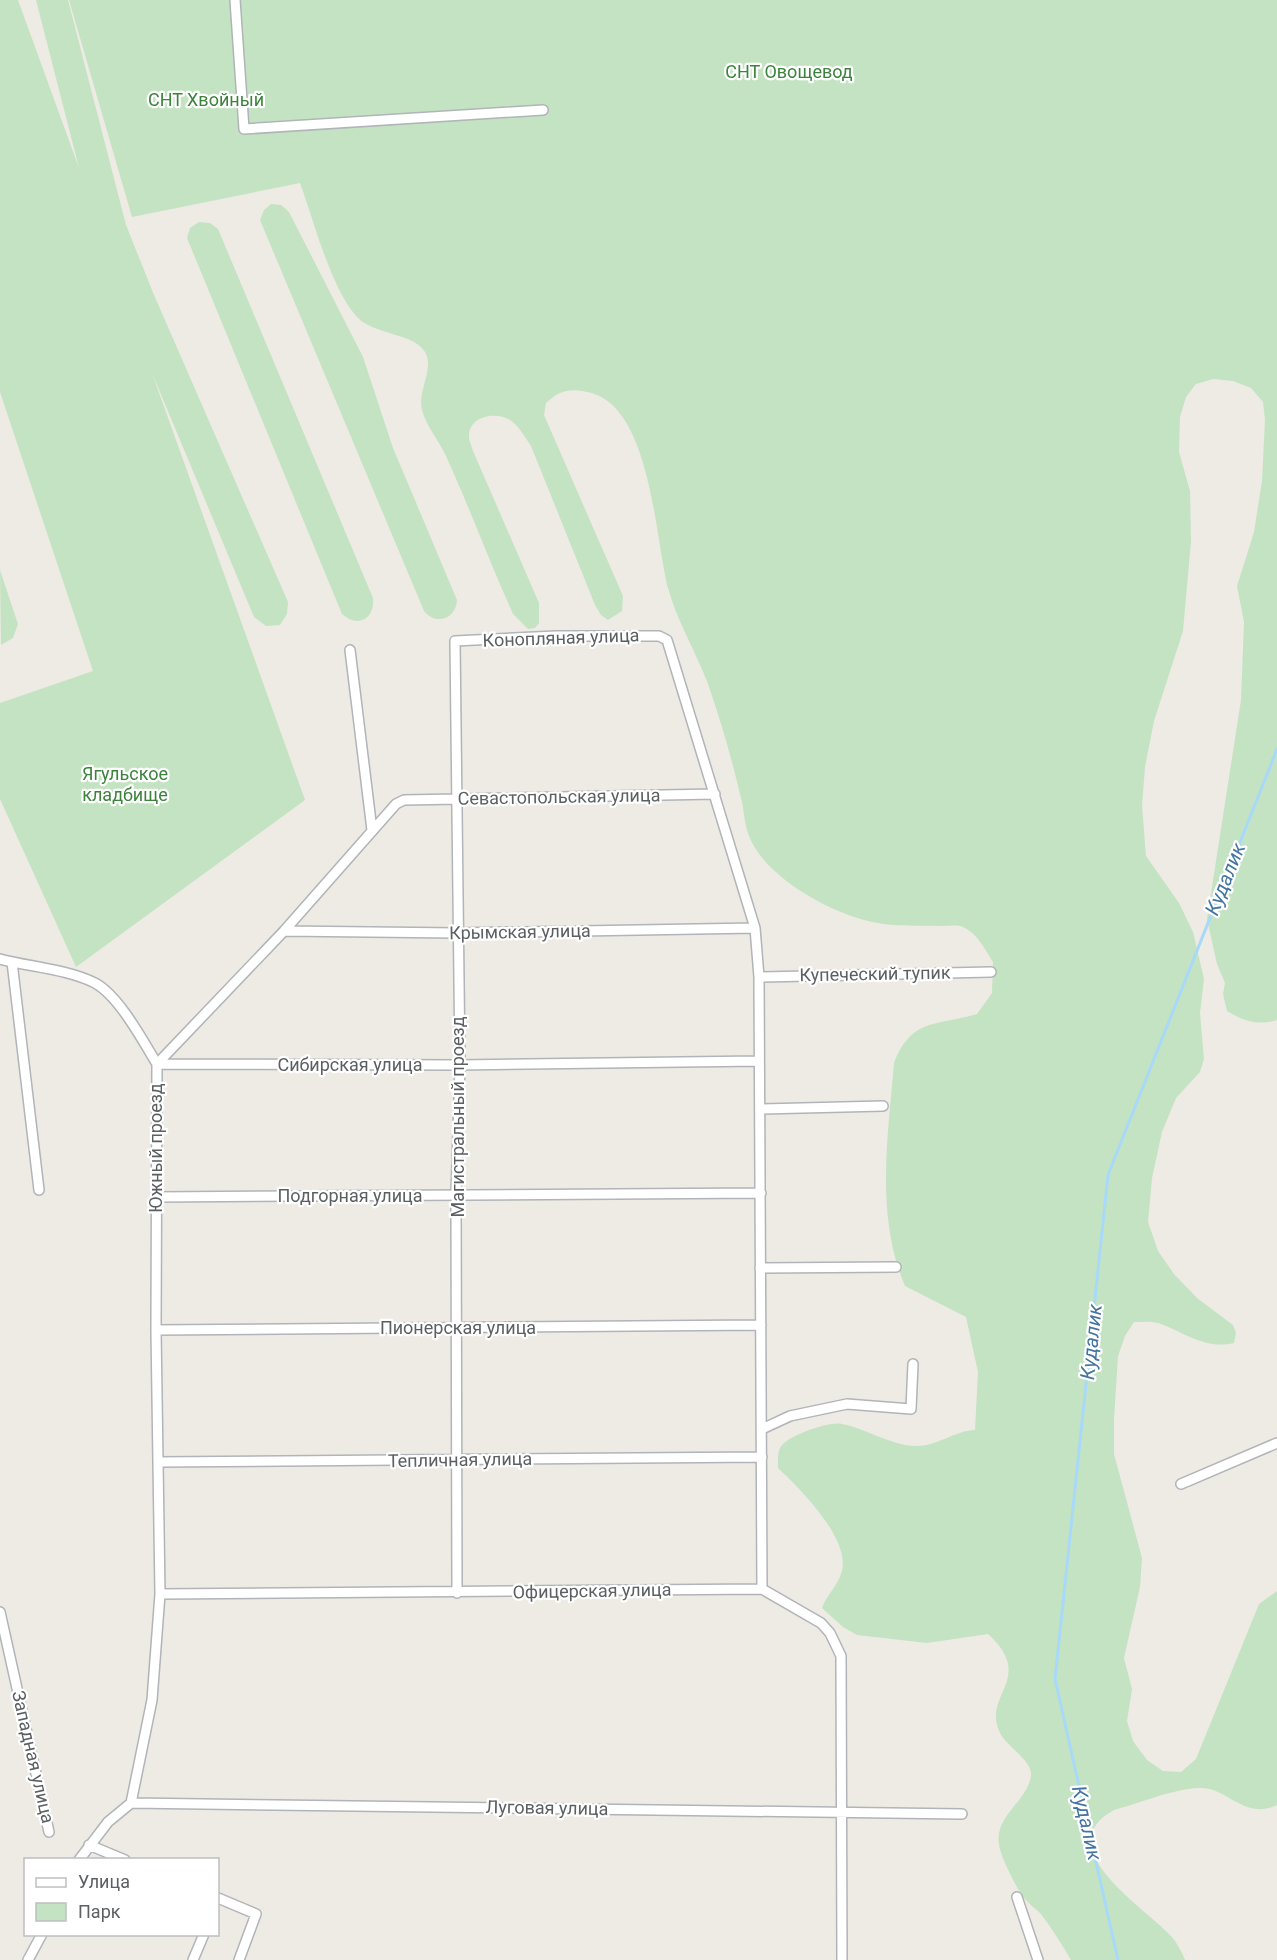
<svg xmlns="http://www.w3.org/2000/svg" width="1277" height="1960" font-family="Roboto,sans-serif">
<rect width="100%" height="100%" fill="#edebe4"/>
<path fill="#c4e3c2" d="M0 0H18L79 168 36 0H68L126 225 154 295 288 602 287 614 280 625 266 626 254 617 152 373 305 800 76 967 0 799V703L93 671 0 392Z
M69 0H1277V1020C1258 1026 1243 1021 1227 1011L1223 994 1225 983 1217 964 1207 919 1241 700 1244 622 1237 586 1254 532 1262 481 1265 420 1263 402 1251 388 1233 381 1213 379 1196 384 1186 397 1180 417 1179 452 1190 491 1191 541 1183 631 1154 721 1145 767 1142 805 1146 856 1179 903 1193 932 1204 979 1200 1013 1204 1059 1200 1072 1176 1098 1162 1132 1152 1178 1148 1222 1158 1251 1174 1274 1197 1298 1233 1325 1236 1333 1234 1343C1205 1350 1184 1332 1158 1323 1150 1321 1142 1322 1134 1322L1125 1336 1118 1356 1114 1419V1454L1142 1558 1140 1587 1124 1658 1132 1689 1127 1721 1133 1741 1147 1760 1163 1771 1181 1772 1196 1759 1259 1604 1277 1591V1805C1244 1821 1227 1786 1199 1788 1172 1789 1141 1803 1114 1810 1046 1847 1147 1909 1171 1936 1177 1943 1182 1952 1185 1960H1071C1062 1944 1052 1929 1041 1914 1036 1909 1029 1904 1024 1898 1016 1887 1001 1858 999 1845 994 1816 1027 1802 1031 1776 1033 1761 1007 1747 1000 1733 981 1694 1037 1679 988 1634L927 1643 857 1635 843 1627 822 1608C827 1594 838 1586 842 1571 850 1538 800 1489 778 1468 778 1460 777 1451 782 1445 791 1435 829 1421 842 1424 867 1429 888 1444 914 1446 937 1447 953 1431 975 1430L978 1372 966 1317 905 1286C875 1215 888 1137 894 1063 911 1018 936 1026 977 1014L992 993 993 962C985 949 975 930 960 926 954 925 947 926 941 926 921 925 898 927 878 923 835 916 762 877 748 833 744 822 744 809 741 798 732 760 721 721 708 684 696 652 677 621 668 588 655 539 651 403 587 392 569 388 559 391 546 403L544 415 623 596 622 611 608 620 601 615 595 605 531 446C525 437 519 426 510 420 496 411 468 416 469 437 469 441 472 447 473 451L539 603V623L535 628 528 629 513 614C489 561 469 506 445 454 438 439 426 426 422 410 417 390 435 369 425 352 414 333 374 335 357 317 331 289 314 221 300 183L132 217Z
M271 204 281 205 289 212 363 357 393 448 457 600C456 619 436 626 424 611L260 220 264 210Z
M199 222 210 223 218 229 373 598C375 620 357 628 342 614L187 238 190 228Z
M0 570 18 624 13 638 1 645Z"/>
<g fill="none" stroke-linecap="round" stroke-linejoin="round">
<path stroke="#a9d9f8" stroke-width="3" d="M1118 1960 1055 1679 1108 1175 1277 749"/>
<defs>
<path id="street" d="M235 0 244 129 543 110
M350 650 372 830
M284 931 457 933 755 928
M0 959C30 967 67 969 95 983 119 996 143 1041 157 1064L460 1065 759 1061
M12 962 39 1190
M759 977 991 972
M760 1109 883 1106
M156 1197 761 1193
M760 1268 896 1267
M156 1330 761 1325
M762 1429 790 1416 847 1404 911 1409 913 1364
M158 1462 762 1457
M1181 1484 1277 1443
M457 1593 456 1195 460 1065 455 641 556 636H659L667 640 755 928 759 977 762 1589
M160 1594 762 1589 821 1623 830 1633 841 1656 842 1960
M0 1612 49 1832
M131 1803 152 1700 160 1594 156 1330 157 1064 284 931 396 804 404 800 715 794
M131 1803 962 1814
M89 1845 125 1860
M79 1860 108 1822 131 1803
M1017 1897 1038 1960
M218 1898 256 1914 239 1960
M28 1960 42 1934
M193 1960 204 1934"/>
</defs>
<use href="#street" stroke="#b1b4b8" stroke-width="12"/>
<use href="#street" stroke="#fff" stroke-width="9"/>
</g>
<g text-anchor="middle" stroke-width="4.5" stroke-linejoin="round" paint-order="stroke">
<g font-size="18" fill="#3c833c" stroke="#fff">
<text x="789" y="78">СНТ Овощевод</text>
<text x="206" y="106">СНТ Хвойный</text>
<text x="125" y="780">Ягульское<tspan x="125" dy="21">кладбище</tspan></text>
</g>
<g font-size="18" fill="#5c6063" stroke="#fff">
<text transform="translate(561 638) rotate(-2)" y="6">Конопляная улица</text>
<text transform="translate(559 797) rotate(-1)" y="6">Севастопольская улица</text>
<text transform="translate(520 932) rotate(-1)" y="6">Крымская улица</text>
<text transform="translate(875 974) rotate(-1)" y="6">Купеческий тупик</text>
<text x="350" y="1071">Сибирская улица</text>
<text transform="translate(458 1117) rotate(-90)" y="6">Магистральный проезд</text>
<text transform="translate(156 1148) rotate(-90)" y="6">Южный проезд</text>
<text x="350" y="1202">Подгорная улица</text>
<text x="458" y="1334">Пионерская улица</text>
<text transform="translate(460 1460) rotate(-1)" y="6">Тепличная улица</text>
<text transform="translate(592 1591) rotate(-1)" y="6">Офицерская улица</text>
<text transform="translate(33 1757) rotate(77)" y="6">Западная улица</text>
<text transform="translate(547 1808) rotate(1)" y="6">Луговая улица</text>
</g>
<g font-size="20" font-style="italic" fill="#4475a1" stroke="#fff">
<text transform="translate(1225 879) rotate(-68)" y="7">Кудалик</text>
<text transform="translate(1091 1342) rotate(-84)" y="7">Кудалик</text>
<text transform="translate(1087 1823) rotate(77)" y="7">Кудалик</text>
</g>
</g>
<rect x="24" y="1858" width="195" height="78" fill="#ffffff" stroke="#bebfc1" stroke-width="1.5"/>
<rect x="36" y="1878" width="30" height="9" fill="#ffffff" stroke="#bebfc1" stroke-width="1.5"/>
<text x="78" y="1888" font-size="18" fill="#5c6063">Улица</text>
<rect x="36" y="1903" width="30" height="18" fill="#c4e3c2" stroke="#bebfc1" stroke-width="1.5"/>
<text x="78" y="1918" font-size="18" fill="#5c6063">Парк</text>
</svg>
